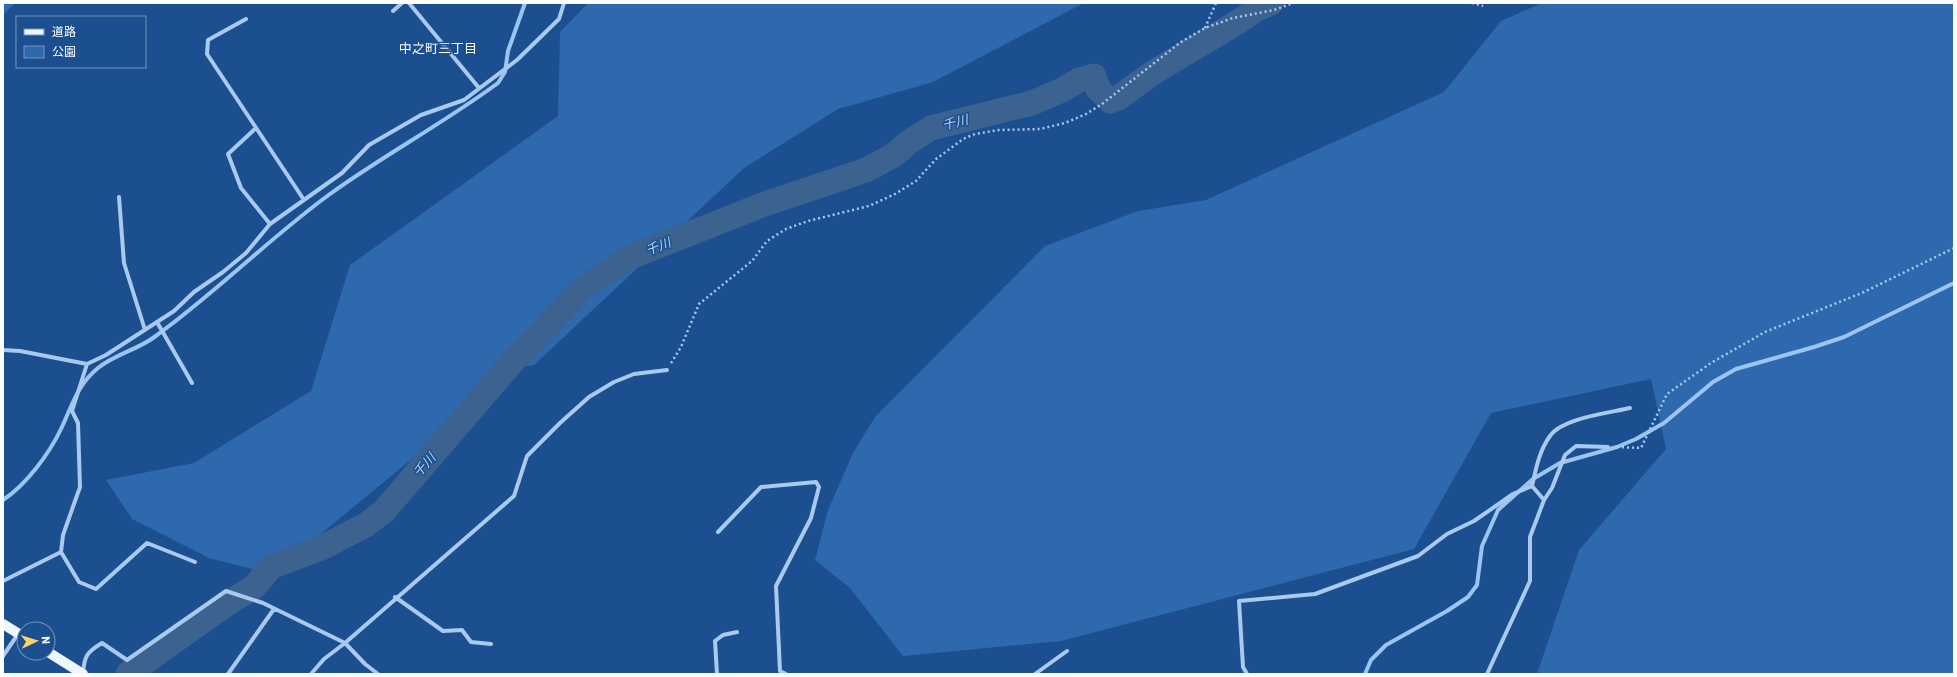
<svg xmlns="http://www.w3.org/2000/svg" width="1957" height="677" font-family="'IBM Plex Sans','Noto Sans JP',sans-serif">
<rect width="100%" height="100%" fill="#1b4f8f"/>
<path fill="#2e69ad" d="M3 3H15L3 15Z
M588 3H1084L933 82 838 109 744 168 534 365 500 370 418 454 272 574 209 558 132 519 106 480 194 463 311 391 350 265 558 116 560 32Z
M1542 3H1954V674H1537L1579 550 1666 449 1651 379 1491 413 1414 549 1061 641 903 656 850 588 815 560 828 510 853 453 875 417 1045 246 1138 211 1206 200 1444 92 1501 21Z"/>
<g fill="none" stroke-linecap="round" stroke-linejoin="round">
<path stroke="#9cc4f0" stroke-width="4" d="M3 500C26 485 49 454 61 429 72 406 77 385 98 368 114 355 136 350 153 338 215 294 268 239 330 194 384 155 444 123 498 83L505 72 508 51 525 3
M1365 674 1371 660 1386 645 1447 611 1468 597 1477 585 1482 546 1498 510 1533 479 1560 463 1617 447 1636 439 1664 423 1713 382 1736 369 1814 347 1844 337 1954 283"/>
<path stroke="#3c6290" stroke-width="25" d="M128 674 228 603 253 588 271 567 321 548 366 525 384 511 513 361 582 289 628 258 762 205 866 170 894 155 909 142 931 128 1032 103 1062 90 1079 80 1094 76 1098 89 1110 101 1118 98 1154 72 1238 22 1257 9 1271 3"/>
<path stroke="#a9c9ee" stroke-width="2.5" stroke-dasharray="2 3" stroke-linecap="butt" d="M1472 3 1483 6
M1205 28 1216 3
M671 363 681 347 699 304 752 261 767 241 786 229 808 221 869 206 895 194 916 181 936 159 963 139 975 134 999 130 1040 129 1065 123 1086 114 1102 104 1181 42 1205 28 1233 18 1274 10 1293 3
M1617 447 1641 448 1667 394 1711 363 1765 332 1864 292 1954 248"/>
<path stroke="#a9c9ee" stroke-width="4" d="M409 3 479 88
M393 11 402 3
M246 19 208 40 207 54 304 200
M256 128 228 154 241 188 270 224
M119 197 124 263 145 330
M157 322 192 383
M3 350 20 351 87 364
M1532 486C1536 469 1539 451 1550 436 1562 418 1609 413 1630 408
M718 532 761 487 816 482 819 487 811 518 776 586 780 671 786 674
M61 552 79 582 96 589 147 543 195 562
M3 581 61 552 63 535 80 487 78 423 72 411 87 364 106 355 174 311 194 292 223 272 246 253 270 224 342 173 369 145 421 115 464 100 517 60 559 19 564 3
M395 597 443 631 462 630 471 642 491 644
M3 656 18 634
M83 674C84 656 87 652 102 643L127 660 226 591 263 603 345 643 365 664 378 674
M228 674 274 609
M311 674 324 659 345 643 514 496 527 456 560 423 589 397 614 382 634 374 667 370
M717 674 715 641 723 635 737 632
M1035 674 1067 651
M1247 674 1243 667 1239 601 1315 594 1418 556 1447 534 1474 521 1513 494 1532 486 1544 500
M1487 674 1530 581V537L1544 500 1552 488 1565 455 1576 446 1608 447"/>
<path stroke="#f0f6ff" stroke-width="10" d="M3 624 24 637
M48 652 83 674"/>
</g>
<g text-anchor="middle" stroke-width="3" stroke-linejoin="round" paint-order="stroke">
<g font-size="13" fill="#fff" stroke="#1b4f8f">
<text x="438" y="53">中之町三丁目</text>
</g>
<g font-size="13" font-style="italic" fill="#b5d3f5" stroke="#1b4f8f">
<text transform="translate(955 122) rotate(-14)" y="5">千川</text>
<text transform="translate(658 246) rotate(-22)" y="5">千川</text>
<text transform="translate(424 465) rotate(-49)" y="5">千川</text>
</g>
</g>
<rect width="1957" height="677" fill="none" stroke="#ffffff" stroke-width="8"/>
<rect x="16" y="16" width="130" height="52" fill="#1b4f8f" stroke="#7695bc"/>
<rect x="24" y="29" width="20" height="6" fill="#f0f6ff" stroke="#7695bc"/>
<text x="52" y="36" font-size="12" fill="#ffffff">道路</text>
<rect x="24" y="46" width="20" height="12" fill="#2e69ad" stroke="#7695bc"/>
<text x="52" y="56" font-size="12" fill="#ffffff">公園</text>
<g transform="translate(36 641) rotate(86)"><circle r="19" fill="#1b4f8f" stroke="#7695bc"/>
<path d="M0-3L7 15L0 10L-7 15Z" fill="#ffd166"/>
<text y="-6" font-size="11" font-weight="bold" text-anchor="middle" fill="#ffffff">N</text>
</g>
</svg>
